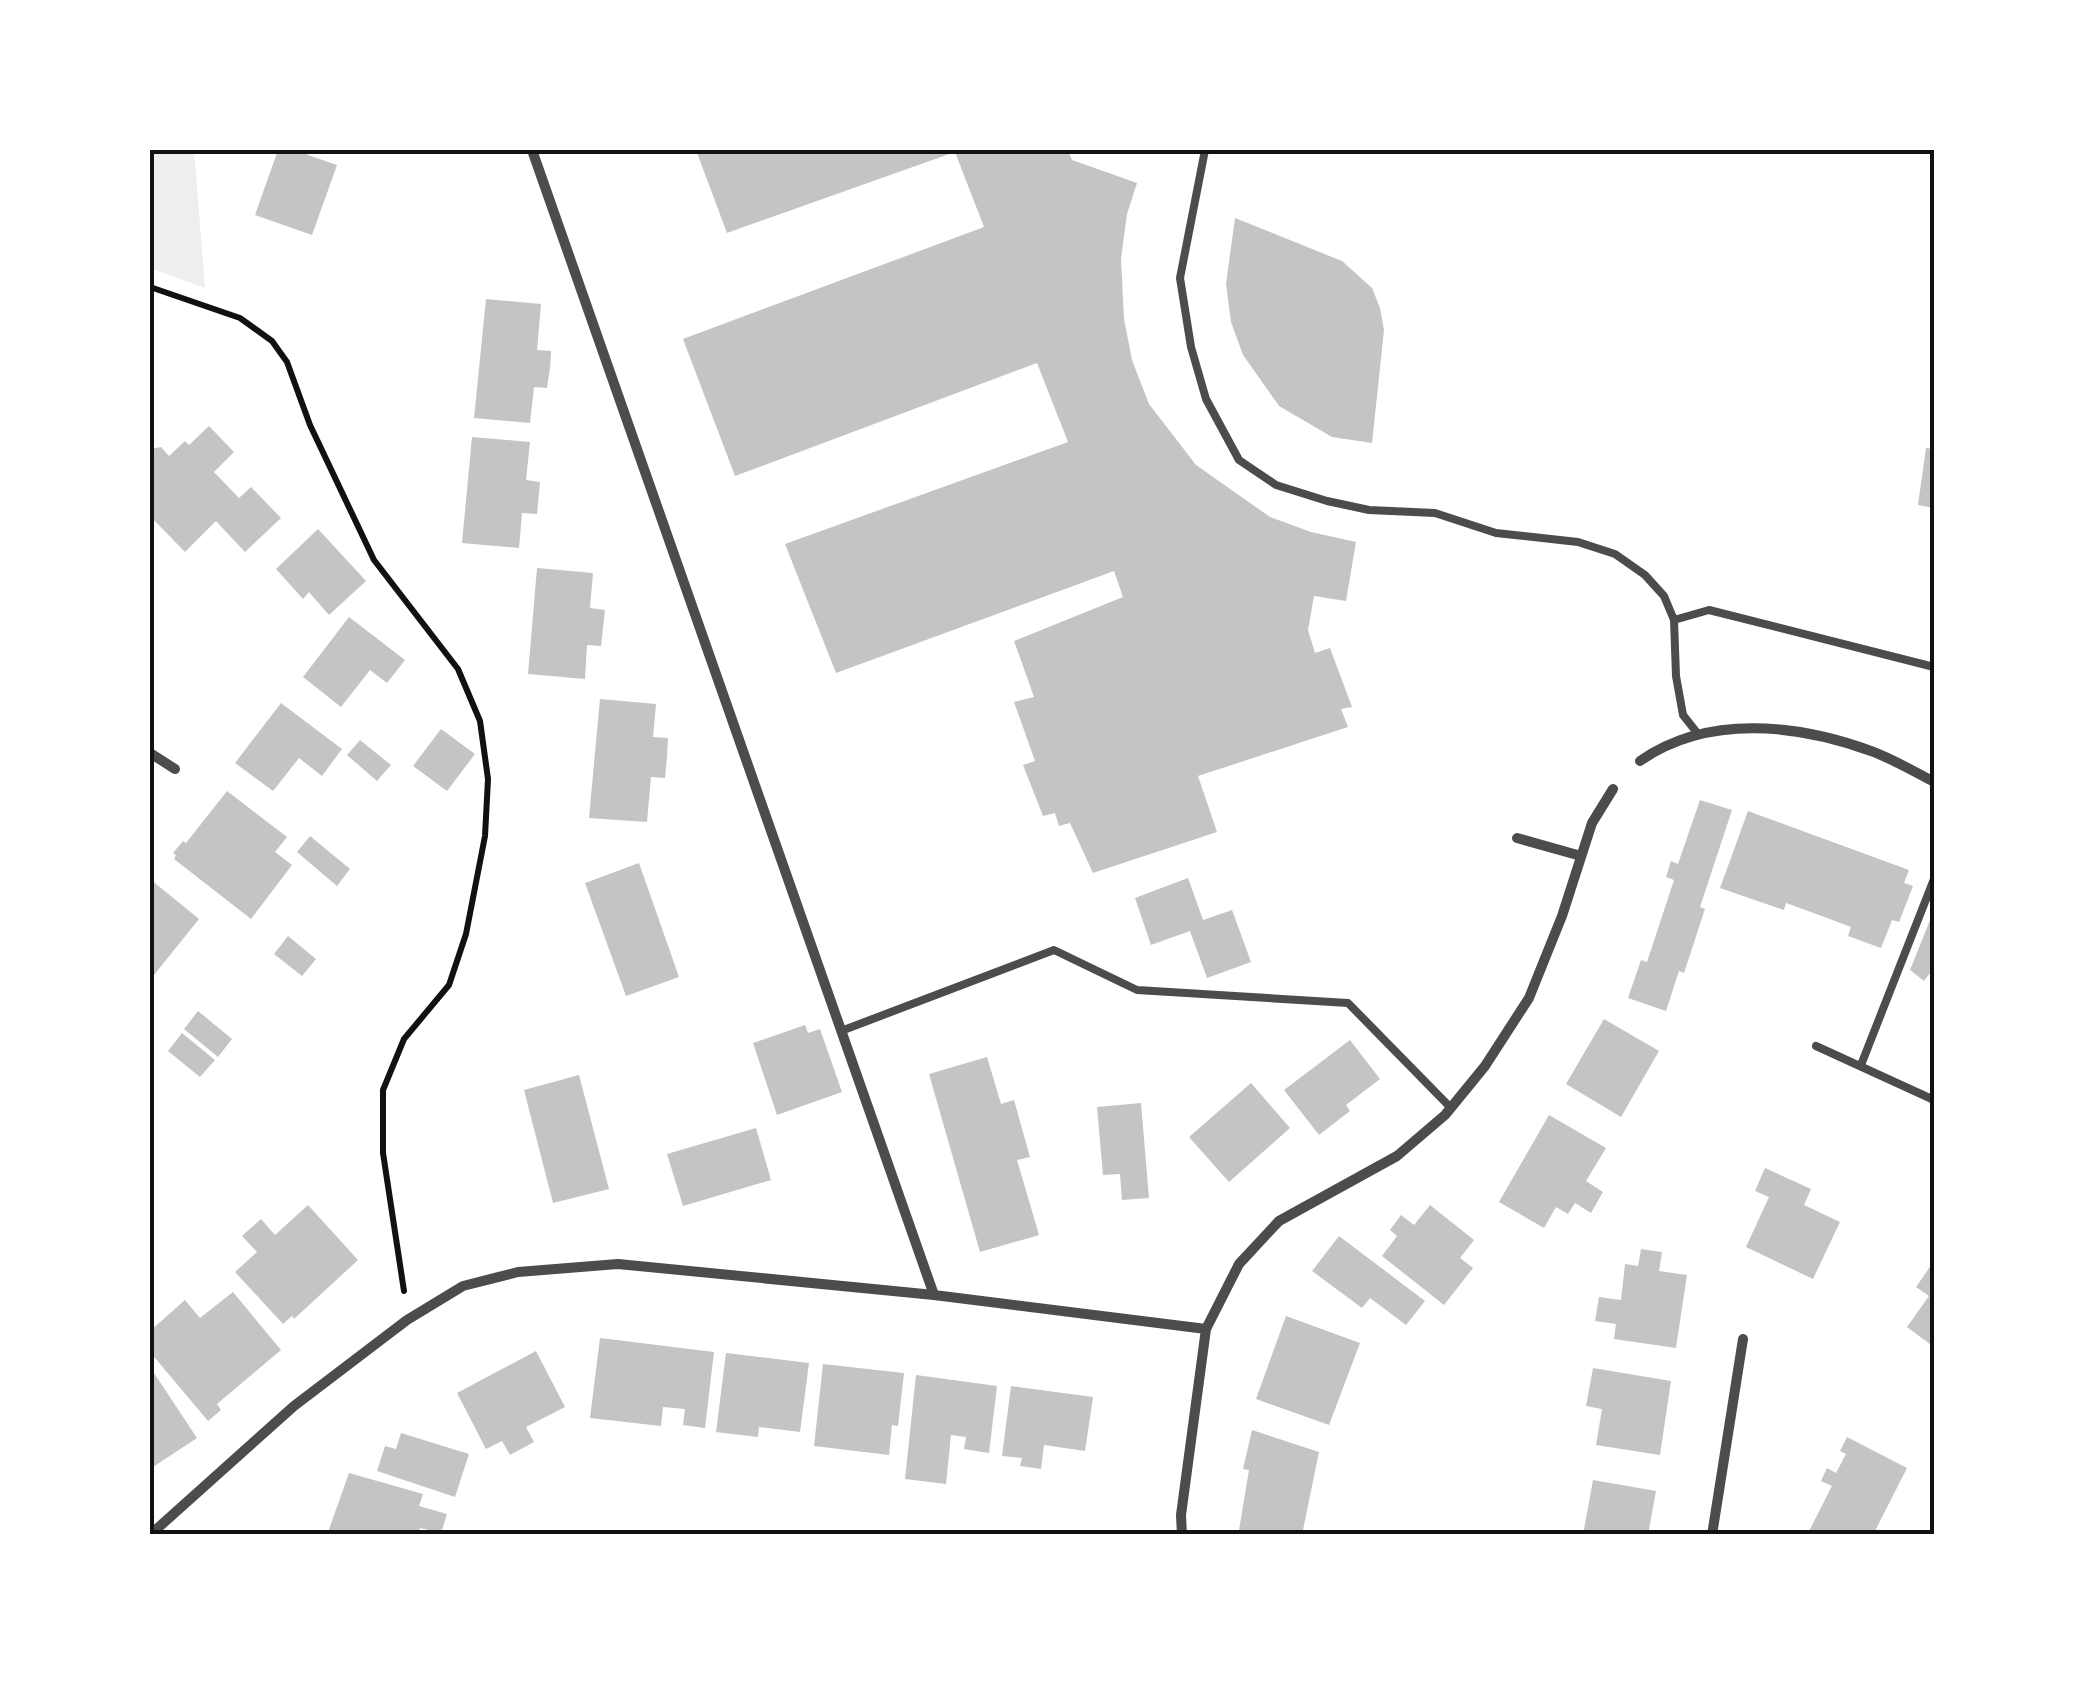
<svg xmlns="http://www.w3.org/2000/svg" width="2084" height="1685" font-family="Signika,sans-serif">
<rect width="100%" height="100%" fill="#fff"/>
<path fill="#eee" d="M150 150H194L205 288 150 268Z"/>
<path fill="#c4c4c4" d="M278 150H294L337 165 312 235 255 215Z
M696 150H1068L1072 160 1137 183 1127 214 1121 259 1124 319 1132 360 1149 404 1196 465 1270 517 1311 532 1356 542 1346 601 1314 596 1308 630 1315 653 1330 648 1352 707 1341 709 1348 727 1198 776 1217 832 1093 873 1070 823 1059 826 1055 813 1043 816 1023 765 1035 761 1014 702 1034 697 1014 641 1123 597 1114 571 836 673 785 544 1068 442 1037 363 735 476 683 339 984 227 955 152 727 233Z
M1235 218 1342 261 1372 288 1380 308 1384 330 1372 443 1332 437 1279 406 1243 355 1231 322 1226 284Z
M486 299 541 304 537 350 551 351 550 368 547 388 534 387 530 423 474 418Z
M209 426 234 452 214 472 239 498 251 487 281 518 245 552 216 521 185 552 150 516V449L161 447 169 456 185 441 189 445Z
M472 437 530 442 526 480 540 482 537 514 522 513 519 548 462 543Z
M1926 448 1934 449V508L1918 505Z
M318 529 366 581 329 615 309 592 303 599 276 569Z
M537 568 593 573 590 608 605 610 601 646 587 645 585 679 528 674Z
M349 617 405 660 387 683 370 670 341 707 303 677Z
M600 699 656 704 653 737 668 738 667 757 665 778 651 777 647 822 589 818Z
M281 703 342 749 322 776 299 758 273 791 235 763Z
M441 729 475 754 447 791 413 766Z
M360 740 391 765 377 781 347 755Z
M227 791 287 837 275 852 292 865 251 919 174 859 176 855 173 853 183 841 186 843Z
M1700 800 1732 810 1700 907 1705 909 1684 973 1679 971 1666 1011 1628 998 1641 960 1647 962 1674 880 1666 877 1671 861 1678 864Z
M1748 811 1909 870 1904 883 1913 886 1899 922 1892 920 1881 948 1848 936 1851 927 1819 915 1786 903 1784 910 1720 888Z
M310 836 350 869 337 886 297 852Z
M639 863 679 977 626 996 585 883Z
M1188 878 1203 920 1232 910 1251 962 1207 978 1190 931 1151 945 1135 898Z
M150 879 199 919 150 980Z
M1934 910V968L1924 981 1910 970Z
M288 936 316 959 302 976 274 954Z
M198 1011 232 1039 218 1057 184 1029Z
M1604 1019 1659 1051 1621 1117 1566 1084Z
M805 1025 808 1033 820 1029 842 1092 777 1115 753 1043Z
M182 1033 215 1060 200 1077 168 1051Z
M1350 1040 1380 1079 1346 1105 1350 1111 1319 1135 1284 1090Z
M987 1057 1001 1104 1014 1100 1030 1157 1017 1160 1039 1235 980 1252 929 1074Z
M579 1075 609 1189 553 1203 524 1090Z
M1251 1083 1290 1128 1229 1182 1189 1137Z
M1141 1103 1149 1198 1122 1200 1120 1174 1103 1175 1097 1107Z
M1549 1115 1606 1148 1586 1181 1603 1192 1591 1213 1575 1203 1568 1214 1556 1207 1544 1228 1499 1202Z
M756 1128 771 1180 683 1206 667 1154Z
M1765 1168 1811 1189 1804 1205 1840 1222 1813 1279 1746 1247 1769 1197 1755 1191Z
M308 1205 358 1260 294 1319 292 1316 283 1324 235 1272 257 1252 242 1236 261 1219 275 1235Z
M1430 1205 1474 1240 1460 1258 1473 1268 1444 1305 1382 1256 1397 1236 1390 1230 1401 1215 1414 1225Z
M1339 1236 1425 1301 1406 1325 1370 1298 1362 1308 1312 1271Z
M1641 1249 1662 1252 1659 1271 1687 1275 1676 1348 1614 1339 1616 1324 1595 1321 1599 1297 1621 1300 1625 1264 1638 1266Z
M1934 1261V1347L1907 1327 1929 1296 1916 1287Z
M233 1292 281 1350 217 1404 221 1410 208 1421 150 1352V1331L185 1300 200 1318Z
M1286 1316 1360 1343 1329 1425 1256 1399Z
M600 1338 714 1352 705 1428 683 1425 685 1409 663 1407 661 1426 590 1418Z
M536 1351 565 1407 526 1427 534 1442 510 1455 502 1441 486 1449 457 1393Z
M726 1353 809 1363 800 1432 759 1427 758 1437 716 1432Z
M823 1364 904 1373 898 1426 892 1425 889 1455 814 1446Z
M150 1367 197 1438 150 1469Z
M1593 1368 1671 1381 1660 1455 1596 1445 1602 1409 1586 1406Z
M916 1375 997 1386 989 1453 964 1449 966 1437 951 1435 946 1484 905 1479Z
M1011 1386 1093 1397 1085 1451 1044 1445 1041 1469 1020 1466 1022 1458 1002 1456Z
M1252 1430 1319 1452 1302 1535H1267L1239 1530 1249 1470 1243 1469Z
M401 1433 469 1454 455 1497 377 1471 385 1446 396 1449Z
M1847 1437 1907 1468 1873 1535H1807L1832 1486 1821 1481 1827 1468 1836 1473 1846 1454 1840 1451Z
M349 1473 423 1494 419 1506 447 1514 441 1533 420 1528 418 1535H327Z
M1593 1480 1656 1491 1648 1535H1583Z"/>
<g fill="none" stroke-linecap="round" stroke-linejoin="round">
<path stroke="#111" stroke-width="6" d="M150 287 240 318 272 341 287 362 310 425 374 560 458 669 480 721 488 779 485 836 466 934 449 985 404 1039 383 1090V1153L404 1291"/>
<path stroke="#4c4c4c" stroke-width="8" d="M1205 150 1180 278 1191 347 1206 399 1239 460 1276 485 1327 501 1369 510 1435 513 1496 533 1578 542 1615 554 1645 575 1664 596 1674 620 1676 676 1683 715 1698 734
M1674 620 1709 610 1934 667
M841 1031 1054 950 1137 990 1348 1003 1451 1108
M1816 1046 1934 1100
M1861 1065 1934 879"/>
<path stroke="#4c4c4c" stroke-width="10" d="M532 150 934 1295
M150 753 175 769
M1640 761C1707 714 1797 724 1871 751 1893 759 1913 771 1934 782
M1517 838 1581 856
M150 1535 294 1406 407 1320 463 1286 518 1272 618 1264 934 1295 1206 1329
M1182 1535 1181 1515 1206 1329 1239 1264 1279 1221 1397 1156 1445 1115 1485 1066 1529 998 1562 916 1592 823 1613 789
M1712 1535 1743 1339"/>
</g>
<rect width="2084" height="1685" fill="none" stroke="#ffffff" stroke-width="305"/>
<rect x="152" y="152" width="1780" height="1380" fill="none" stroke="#111" stroke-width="4"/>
</svg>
